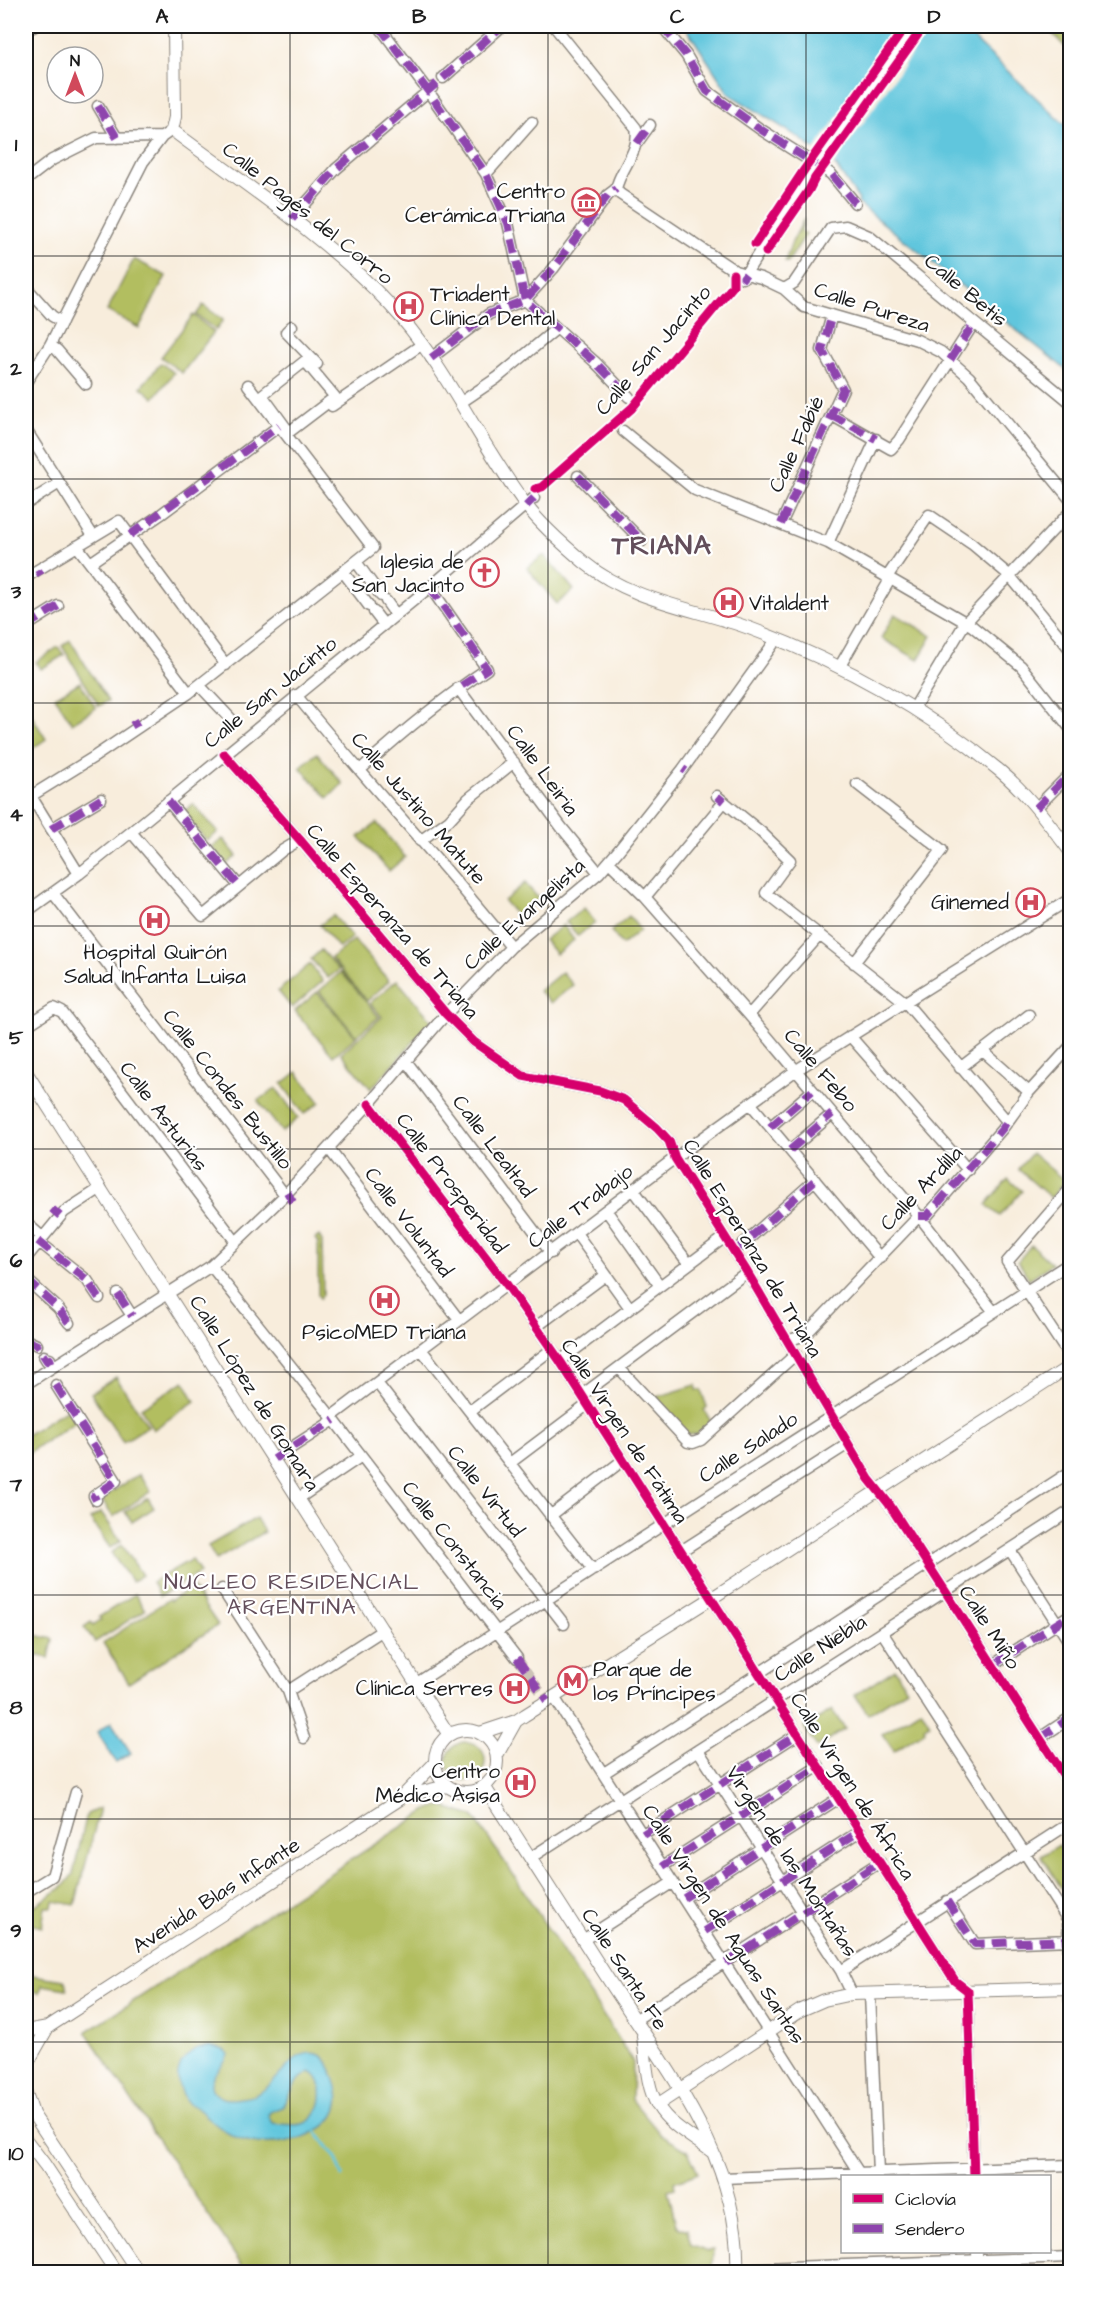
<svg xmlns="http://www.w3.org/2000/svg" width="1096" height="2298" font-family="'Architects Daughter',sans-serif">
<rect width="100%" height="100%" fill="#fff"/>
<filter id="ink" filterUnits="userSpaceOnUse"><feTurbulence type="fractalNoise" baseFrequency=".0167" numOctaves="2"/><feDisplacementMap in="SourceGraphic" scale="12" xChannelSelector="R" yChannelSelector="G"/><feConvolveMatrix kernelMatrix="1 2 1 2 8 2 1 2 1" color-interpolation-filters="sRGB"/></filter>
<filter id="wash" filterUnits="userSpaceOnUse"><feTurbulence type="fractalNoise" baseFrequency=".008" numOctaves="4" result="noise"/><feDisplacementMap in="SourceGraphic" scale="24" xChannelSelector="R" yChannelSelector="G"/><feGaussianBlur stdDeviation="1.35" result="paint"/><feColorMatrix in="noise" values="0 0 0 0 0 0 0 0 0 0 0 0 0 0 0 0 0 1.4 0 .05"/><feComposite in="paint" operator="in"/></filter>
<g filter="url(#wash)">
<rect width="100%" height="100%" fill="#f8eddc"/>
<path fill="#b2be60" stroke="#676d3e" stroke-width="1.5" d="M1045 26H1070V52Z
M804 219 801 231 806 234 788 262H785L791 244Z
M134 259 166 276 139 328 107 311Z
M203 305 223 320 216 330 196 315Z
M193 315 214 332 182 373 161 357Z
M161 363 174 373 154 398 141 387Z
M544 555 574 590 557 604 527 568Z
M895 614 932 636 918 660 881 638Z
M70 640 108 701 99 706 62 646Z
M58 647 64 655 41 669 36 662Z
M80 682 96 708 72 723 55 697Z
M30 713 46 739 26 753V716Z
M317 753 343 784 328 798 300 767Z
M193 804 218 832 207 841 182 813Z
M377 823 405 857 389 871 359 837Z
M223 839 237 856 226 865 212 847Z
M525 883 539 899 517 916 504 901Z
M584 908 595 922 578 936 566 922Z
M333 915 352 937 339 948 320 925Z
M629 916 640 930 622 945 611 931Z
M563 925 574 940 556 954 544 940Z
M354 940 389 981 367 1001 331 958Z
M321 950 339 970 328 978 311 959Z
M310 964 323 981 292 1008 278 991Z
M341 972 379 1017 356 1036 319 991Z
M562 972 573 985 551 1003 539 991Z
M397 980 432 1021 371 1089 341 1053 382 1017 370 1003Z
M317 992 356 1037 333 1056 295 1011Z
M297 1072 320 1102 304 1114 282 1084Z
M276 1088 298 1118 282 1132 258 1101Z
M1032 1153 1065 1181 1051 1198 1018 1169Z
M1008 1179 1022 1191 1000 1216 986 1205Z
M319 1236 322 1241 323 1295 320 1298 318 1295V1243L315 1239Z
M1031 1245 1052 1264 1029 1279 1018 1261Z
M116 1377 148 1426 123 1442 91 1393Z
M184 1381 195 1401 153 1430 141 1408Z
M696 1385 697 1390H701L707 1407 704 1410 712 1423C702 1432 698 1437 685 1433L653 1398Z
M69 1408 77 1421 26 1454V1435Z
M139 1474 151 1491 113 1517 101 1499Z
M148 1498 154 1508 132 1522 125 1512Z
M101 1512 121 1541 110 1548 90 1519Z
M256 1518 264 1532 216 1560 208 1546Z
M122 1545 142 1575 132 1582 111 1553Z
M192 1559 200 1573 160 1596 152 1582Z
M192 1587 218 1625 129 1683 103 1643 169 1599 170 1601Z
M135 1594 145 1610 95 1642 84 1627 91 1622 93 1625 101 1620 99 1617Z
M26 1633 53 1639 49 1658 26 1653Z
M895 1669 907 1689 868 1714 855 1695Z
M921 1709 930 1724 924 1728 925 1731 894 1751 882 1734Z
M832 1710 845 1729 817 1747 804 1727Z
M447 1761a19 19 0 1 1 38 0a19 19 0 1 1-38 0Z
M440 1806 473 1816 513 1874 633 2062 632 2100 661 2135 688 2151 698 2173 674 2182 675 2188 668 2190 676 2225 679 2228 687 2229 691 2244 707 2251 713 2250 712 2272H246L86 2032 429 1809Z
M100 1808 75 1905 53 1901 52 1907H45L42 1927 26 1923V1911L63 1887 73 1874 87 1814Z
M1059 1845 1070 1863V1883L1062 1889 1041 1856Z
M26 1974 64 1980 67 1984V1989L42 1985 40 1993 26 1990Z"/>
<path fill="#60c6dd" stroke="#3e717c" stroke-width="1.5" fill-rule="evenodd" d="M685 26H960L1065 125 1070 120V373L858 203 859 200 836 166 798 137 729 94Z
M111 1722 131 1753 116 1762 97 1732Z
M210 2046 224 2050 228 2054C227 2066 210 2073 211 2085 211 2091 218 2096 222 2098 228 2100 235 2099 241 2098 269 2096 278 2072 298 2057 304 2053 314 2052 320 2055 329 2060 332 2069 334 2078 337 2085 340 2097 338 2105 332 2135 285 2145 258 2143 236 2141 223 2131 207 2117 200 2111 197 2106 189 2104 167 2080 179 2050 210 2046ZM310 2072C328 2080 323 2116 305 2123 295 2127 282 2124 272 2123L268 2115 270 2112 282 2107 298 2080Z"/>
<path fill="#f8eddc" d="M902 26H931L832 167 813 152Z"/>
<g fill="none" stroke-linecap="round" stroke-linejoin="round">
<path stroke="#60c6dd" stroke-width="3" d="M316 2131 336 2158 343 2176"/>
</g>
</g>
<g filter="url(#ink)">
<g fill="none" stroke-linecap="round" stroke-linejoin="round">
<path stroke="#ccc3b6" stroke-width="10" stroke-dasharray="10 5" stroke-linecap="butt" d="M517 1658 547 1701"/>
<defs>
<path id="minor" d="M379 26 428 91 486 174 508 223 525 300 595 362 629 397
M554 26 636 128C641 151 620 168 616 189
M662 26 686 55 707 91 760 129 831 174 855 203
M26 30 35 26
M443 78 502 26
M98 106 117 138
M637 143 650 125
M486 174 532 122
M26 180 52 160 96 138 162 137
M616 189 620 194 735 271 761 278 784 289 804 307 917 340 941 352 969 377 1070 499
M292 219 336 169 432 88
M743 278 809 174
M26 287 52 316 62 322
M784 289 794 283 831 228 846 226 869 236 1070 402
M292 326 286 332 317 364
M50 345 57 350 86 384
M431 358 489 314 525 300 553 269 608 195 616 189
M305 361 335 397 289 432 262 395Z
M26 382 50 345 143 162 162 137 172 130
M460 403 497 378 556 329
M332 406 421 345
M831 415 891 449 899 440 974 323
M26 430 93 536
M623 431 695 490 828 543 972 626 1021 666 1070 728
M578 476 642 541
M26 504 58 484
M781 524 843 389 822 350 832 315
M828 543 876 439
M77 546 189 693
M90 563 160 515 279 426
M357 563 381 596
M344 573 369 606
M26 577 119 521 226 665
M386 601 396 615
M374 612 384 625
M26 626 58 606
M840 666 888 583 887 577 929 515 972 544 1009 575 1070 649
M199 685 231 719
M458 688 562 828 599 873
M296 695C366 781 442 861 511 947
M914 708 965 623 1070 512
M224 754 300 840 446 1014 474 1042 523 1076 600 1091 624 1100 657 1128 669 1141 675 1158 747 1272 869 1479 889 1504 1070 1785
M360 770C400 734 442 699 487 669L430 587
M26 788 79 874
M31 796 94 757 189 693 373 548 248 385
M717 796 761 832 790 860 766 893 906 1003 1007 1121
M168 801 239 886
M1036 808 1070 774
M51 829 101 799
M131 832 203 916 283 850 300 840
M420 841 449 820 468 799 514 762
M609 862 645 897 749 1015 919 1216 994 1312
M53 893 285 1195
M645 897 724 802
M26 912 79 874 131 832 430 587 534 498
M854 963 942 850 857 784
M749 1015 819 936
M26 1026 54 1008 62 1012 236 1242
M850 1036 968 1170
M983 1051 1029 1092
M406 1061 551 1253
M960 1068 1029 1015
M750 1103 880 1258
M369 1104 507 1285 560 1361 955 1981 968 1991 974 2176
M770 1127 812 1091
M329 1149 459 1320
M790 1150 832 1114
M633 1189 689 1264
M1070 1189 1007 1262 1070 1357
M606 1210 660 1286
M26 1223 42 1237
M576 1233 630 1308
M38 1241 87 1280 99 1298
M734 1252 815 1180
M26 1258 64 1212 101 1188
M211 1266 334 1420 517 1658
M26 1279 58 1308 69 1323
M118 1294 132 1316
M536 1327 606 1275
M26 1340 37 1345
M787 1341 805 1335 919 1216H927L1003 1128 1029 1092 1070 1047
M421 1349 593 1570
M44 1356 47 1361 50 1359 53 1367
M560 1361 725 1237
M620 1369 688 1442 693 1443 701 1440 796 1354
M377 1383 564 1624
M26 1384 211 1266 285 1195 369 1104 446 1014 511 947 599 873 618 851 683 769 776 640
M56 1385 116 1481 94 1496 96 1500
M582 1395 747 1272
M470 1411 551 1350
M331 1417 675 1158 795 1071 1070 899
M274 1459 334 1420
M510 1463 587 1405
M299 1498 360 1457
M550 1516 622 1461
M26 1523V1524
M1010 1550 1070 1643
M681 1551 848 1444
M222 1589 288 1691 304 1738
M882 1632 1068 1920 1070 2001
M993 1665 1070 1615
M417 1683 1070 1263
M288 1691 383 1630
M554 1697 859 2173
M1040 1738 1070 1718
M698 1750 841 1971 852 1994
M604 1773 1070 1472
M643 1834 798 1734
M530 1858 1070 1511
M663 1866 819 1766
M26 1892 52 1876 76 1792
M684 1898 839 1798
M947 1901 975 1944 1069 1940
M705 1931 860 1831
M583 1940 673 1882
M841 1971 1070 1823
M870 1994 878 2172
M635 2020 880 1862
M722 2178 1070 2165
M977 2252 978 2272
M737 2269 1070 2257"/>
<path id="major" d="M174 26 175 117 172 130C245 185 326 237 389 304 445 363 477 440 526 505 540 524 566 547 585 563 631 601 694 608 749 628 840 662 925 709 1000 771 1027 793 1049 824 1070 851
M26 1072 449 1735
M435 1761a31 31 0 1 1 62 0a31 31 0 1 1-62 0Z
M480 1733 516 1721 525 1715 712 1598 1070 1366
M497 1755 516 1721
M484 1786C526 1851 568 1916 610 1982 667 2070 742 2161 737 2272
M404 1796 447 1786
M26 2031 48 2027 400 1799 435 1763
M643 2036C646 2058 646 2087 658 2106 669 2125 694 2138 711 2151
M26 2066 48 2027
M26 2093 33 2114 138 2272
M657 2105 801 2010 824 2000 852 1994 1070 1988
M26 2140 45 2165 116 2272"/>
</defs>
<use href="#minor" stroke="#8a847c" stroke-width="13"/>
<use href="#major" stroke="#8a847c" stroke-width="14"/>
<use href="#minor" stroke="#fff" stroke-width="10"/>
<use href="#major" stroke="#fff" stroke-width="12"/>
<defs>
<path id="minor-bridge" d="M809 174 916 26"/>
</defs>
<use href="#minor-bridge" stroke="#8a847c" stroke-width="13" stroke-linecap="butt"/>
<use href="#minor-bridge" stroke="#fff" stroke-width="10"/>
<path stroke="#8e44ad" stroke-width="8" stroke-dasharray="15 8" stroke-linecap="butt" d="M379 26 428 91 486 174 508 223 525 300 595 362 629 397
M662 26 686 55 707 91 760 129 831 174 855 203
M98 106 117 138
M637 143 650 125
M292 219 336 169 443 78 502 26
M741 280 746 274
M431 358 489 314 525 300 553 269 608 195 616 189
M950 360 974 323
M831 415 876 439
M578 476 642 541
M526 506 534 498
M781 524 843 389 822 350 832 315
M130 535 279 426
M38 570 41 575
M430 587 487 669 458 688
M26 626 58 606
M133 720 137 727
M683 769 686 771
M717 796 724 802
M168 801 239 886
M1036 808 1070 774
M51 829 101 799
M770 1127 812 1091
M790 1150 832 1114
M287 1192 293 1202
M52 1209 60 1216
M919 1216H927L1003 1128 1007 1121
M38 1241 87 1280 99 1298
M734 1252 815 1180
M26 1279 58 1308 69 1323
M118 1294 132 1316
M26 1340 37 1345 47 1361 50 1359 53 1367
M56 1385 116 1481 94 1496 96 1500
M274 1459 334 1420
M26 1523V1524
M517 1658 547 1701
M993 1665 1070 1615
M1040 1738 1070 1718
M643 1834 798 1734
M663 1866 819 1766
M684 1898 839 1798
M947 1901 975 1944 1069 1940
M705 1931 860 1831
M726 1963 880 1862"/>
<defs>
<path id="cycleway" d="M755 244 804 170 906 26
M766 252 809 190 815 178 924 26
M535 489 542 487 632 408 733 286V274
M224 754 300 840 446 1014 474 1042 523 1076 600 1091 624 1100 657 1128 669 1141 675 1158 747 1272 869 1479 889 1504 1070 1785
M369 1104 507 1285 560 1361 955 1981 968 1991 974 2176"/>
</defs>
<use href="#cycleway" stroke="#fff" stroke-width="13"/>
<use href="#cycleway" stroke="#d6006c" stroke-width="9"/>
</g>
</g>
<path fill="none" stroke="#1c1c1c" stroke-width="1.5" stroke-opacity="0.55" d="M290 26V2272M548 26V2272M806 26V2272M26 256H1070M26 479H1070M26 703H1070M26 926H1070M26 1149H1070M26 1372H1070M26 1595H1070M26 1819H1070M26 2042H1070"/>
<defs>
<symbol id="museum-ring" viewBox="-11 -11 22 22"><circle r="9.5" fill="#fff" stroke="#d1495b" stroke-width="1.5"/><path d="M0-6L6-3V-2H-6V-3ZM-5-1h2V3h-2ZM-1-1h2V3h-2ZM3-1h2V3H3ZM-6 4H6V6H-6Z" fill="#d1495b"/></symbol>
<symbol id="hospital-ring" viewBox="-11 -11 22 22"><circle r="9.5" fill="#fff" stroke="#d1495b" stroke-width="1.5"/><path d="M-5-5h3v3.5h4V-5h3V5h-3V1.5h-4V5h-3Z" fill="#d1495b"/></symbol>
<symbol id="church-ring" viewBox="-11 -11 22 22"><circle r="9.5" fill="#fff" stroke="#d1495b" stroke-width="1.5"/><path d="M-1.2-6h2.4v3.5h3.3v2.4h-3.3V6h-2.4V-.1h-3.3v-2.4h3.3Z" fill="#d1495b"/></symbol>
<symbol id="metro-ring" viewBox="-11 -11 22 22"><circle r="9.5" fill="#fff" stroke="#d1495b" stroke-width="1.5"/><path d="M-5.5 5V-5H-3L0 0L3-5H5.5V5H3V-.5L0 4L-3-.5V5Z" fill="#d1495b"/></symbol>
</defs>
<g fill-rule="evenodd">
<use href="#museum-ring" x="570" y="186" width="33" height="33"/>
<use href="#hospital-ring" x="392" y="290" width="33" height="33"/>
<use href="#church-ring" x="468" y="556" width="33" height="33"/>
<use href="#hospital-ring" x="712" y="586" width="33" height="33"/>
<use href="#hospital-ring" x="1014" y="886" width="33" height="33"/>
<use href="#hospital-ring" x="138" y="904" width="33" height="33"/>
<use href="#hospital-ring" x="368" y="1284" width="33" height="33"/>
<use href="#metro-ring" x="556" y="1664" width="33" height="33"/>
<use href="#hospital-ring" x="498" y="1672" width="33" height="33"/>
<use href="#hospital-ring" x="504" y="1766" width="33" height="33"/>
</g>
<g text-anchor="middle" stroke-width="4.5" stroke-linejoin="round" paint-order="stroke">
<g font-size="21" fill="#1c1c1c" stroke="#fff" text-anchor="end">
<text x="565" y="198">Centro<tspan x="565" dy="24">Cerámica Triana</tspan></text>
<text x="430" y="301" text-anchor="start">Triadent<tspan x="430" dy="24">Clínica Dental</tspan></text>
<text x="464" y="568">Iglesia de<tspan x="464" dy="24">San Jacinto</tspan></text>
<text x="749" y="610" text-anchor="start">Vitaldent</text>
<text x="1009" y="909">Ginemed</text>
<text x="155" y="959" text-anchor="middle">Hospital Quirón<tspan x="155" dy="24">Salud Infanta Luisa</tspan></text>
<text x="384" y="1339" text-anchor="middle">PsicoMED Triana</text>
<text x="593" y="1676" text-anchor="start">Parque de<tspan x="593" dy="24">los Príncipes</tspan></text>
<text x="493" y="1695">Clínica Serres</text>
<text x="500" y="1778">Centro<tspan x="500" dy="24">Médico Asisa</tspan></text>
</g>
<g font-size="21" fill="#1c1c1c" stroke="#fff">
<text transform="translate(308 213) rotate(39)" y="7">Calle Pagés del Corro</text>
<text transform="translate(966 290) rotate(40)" y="7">Calle Betis</text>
<text transform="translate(872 307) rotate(18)" y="7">Calle Pureza</text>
<text transform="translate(653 350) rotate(-49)" y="7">Calle San Jacinto</text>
<text transform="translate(796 444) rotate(-65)" y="7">Calle Fabié</text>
<text transform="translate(270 692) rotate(-39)" y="7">Calle San Jacinto</text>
<text transform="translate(543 770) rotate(54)" y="7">Calle Leiria</text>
<text transform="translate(419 808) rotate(49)" y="7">Calle Justino Matute</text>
<text transform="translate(524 914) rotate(-42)" y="7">Calle Evangelista</text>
<text transform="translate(393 921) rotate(49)" y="7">Calle Esperanza de Triana</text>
<text transform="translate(821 1070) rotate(50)" y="7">Calle Febo</text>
<text transform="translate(228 1089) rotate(52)" y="7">Calle Condes Bustillo</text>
<text transform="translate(164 1116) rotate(53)" y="7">Calle Asturias</text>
<text transform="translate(494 1146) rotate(53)" y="7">Calle Lealtad</text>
<text transform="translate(452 1183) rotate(53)" y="7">Calle Prosperidad</text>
<text transform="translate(921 1188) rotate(-46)" y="7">Calle Ardilla</text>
<text transform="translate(580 1206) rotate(-37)" y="7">Calle Trabajo</text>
<text transform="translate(409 1222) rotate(53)" y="7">Calle Voluntad</text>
<text transform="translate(753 1248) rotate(59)" y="7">Calle Esperanza de Triana</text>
<text transform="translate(255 1393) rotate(58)" y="7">Calle López de Gomara</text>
<text transform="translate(625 1431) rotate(57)" y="7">Calle Virgen de Fátima</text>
<text transform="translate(748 1447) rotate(-33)" y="7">Calle Salado</text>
<text transform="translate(486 1491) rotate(52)" y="7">Calle Virtud</text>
<text transform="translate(455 1545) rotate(52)" y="7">Calle Constancia</text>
<text transform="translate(990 1627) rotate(57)" y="7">Calle Miño</text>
<text transform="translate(820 1648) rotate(-33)" y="7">Calle Niebla</text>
<text transform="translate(853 1786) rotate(58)" y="7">Calle Virgen de África</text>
<text transform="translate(792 1861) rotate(57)" y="7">Virgen de las Montañas</text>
<text transform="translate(216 1895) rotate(-33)" y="7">Avenida Blas Infante</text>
<text transform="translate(724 1924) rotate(57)" y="7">Calle Virgen de Aguas Santas</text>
<text transform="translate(625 1969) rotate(57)" y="7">Calle Santa Fe</text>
</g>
<g font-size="22" letter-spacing="1.5" fill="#634e5b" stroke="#fff">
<text x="292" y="1589">NUCLEO RESIDENCIAL<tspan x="292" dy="25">ARGENTINA</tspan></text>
</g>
<g font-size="27" font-weight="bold" letter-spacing="1.5" fill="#634e5b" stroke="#fff">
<text x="662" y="554">TRIANA</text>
</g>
</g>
<rect width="1096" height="2298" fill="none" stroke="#fff" stroke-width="66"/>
<rect x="841" y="2175" width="210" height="78" fill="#ffffff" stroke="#a4a4a4" stroke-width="1.5"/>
<rect x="853" y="2194" width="30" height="9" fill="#d6006c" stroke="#a4a4a4" stroke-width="1.5"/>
<text x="895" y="2205" font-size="18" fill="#1c1c1c">Ciclovía</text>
<rect x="853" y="2224" width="30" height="9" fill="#8e44ad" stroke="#a4a4a4" stroke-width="1.5"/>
<text x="895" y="2235" font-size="18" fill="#1c1c1c">Sendero</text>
<g transform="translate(75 75)"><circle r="28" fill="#ffffff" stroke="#a4a4a4" stroke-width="1.5"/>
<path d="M0-4.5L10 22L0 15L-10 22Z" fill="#d1495b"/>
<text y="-9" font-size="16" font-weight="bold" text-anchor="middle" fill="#1c1c1c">N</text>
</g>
<rect x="33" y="33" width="1030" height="2232" fill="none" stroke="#1c1c1c" stroke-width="2"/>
<g font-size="20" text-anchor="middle" font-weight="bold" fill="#1c1c1c">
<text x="162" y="23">A</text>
<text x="419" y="23">B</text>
<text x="677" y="23">C</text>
<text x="934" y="23">D</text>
<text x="16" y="151">1</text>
<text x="16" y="375">2</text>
<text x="16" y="598">3</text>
<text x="16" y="821">4</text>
<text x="16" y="1044">5</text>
<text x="16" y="1267">6</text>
<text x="16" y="1491">7</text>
<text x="16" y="1714">8</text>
<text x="16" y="1937">9</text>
<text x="16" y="2160">10</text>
</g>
</svg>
